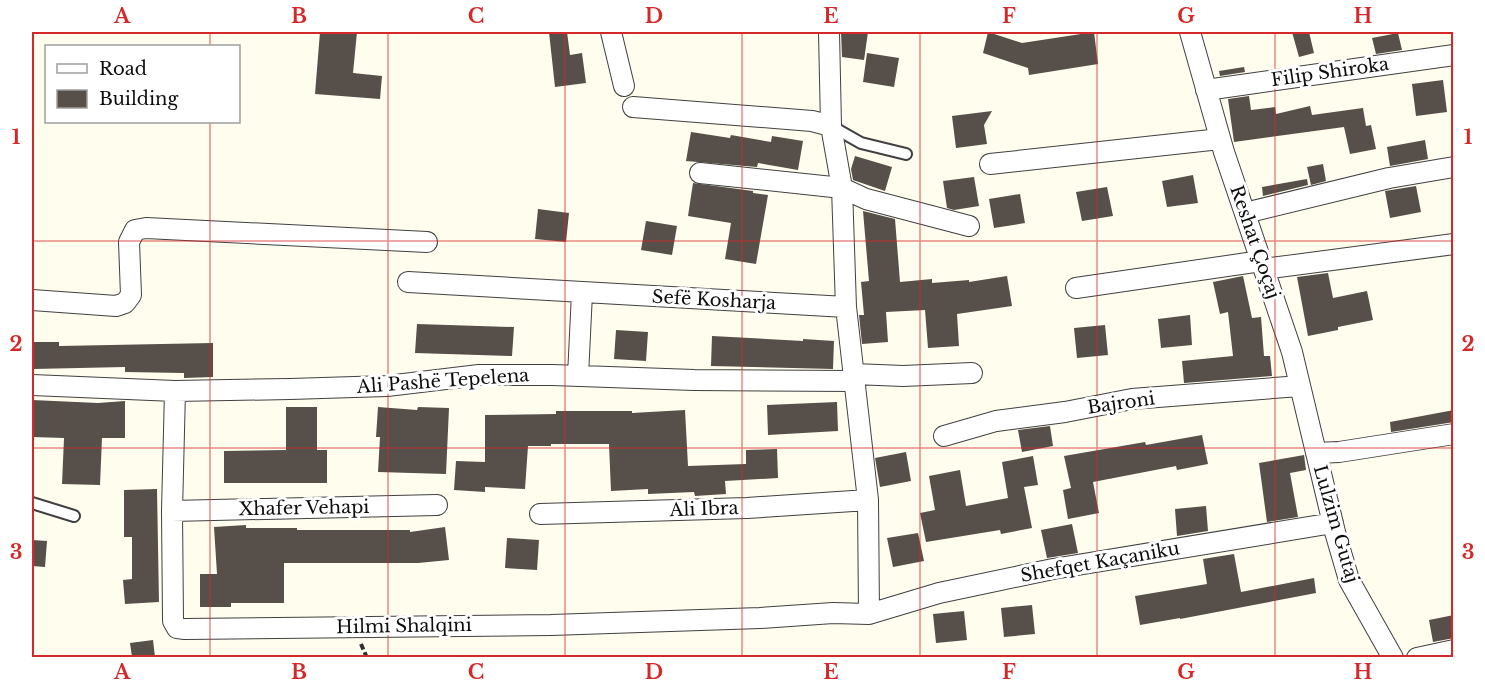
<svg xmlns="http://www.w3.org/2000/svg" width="1485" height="689" font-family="'Libre Baskerville',serif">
<rect width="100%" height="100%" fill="#fffdee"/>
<path fill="#574f49" d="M320 32H357L353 73 382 76 380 99 315 94Z
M549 32H567L570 55 582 53 586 83 555 87Z
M841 32H868L864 60 842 57Z
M988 32 1022 43 1094 32 1098 64 1029 75 1028 68 983 53Z
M1292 32H1309L1314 53 1299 57Z
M1398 33 1402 50 1376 54 1372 38Z
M867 53 899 58 894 87 863 82Z
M1244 67 1245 72 1220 76 1219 71Z
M1443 80 1447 112 1416 116 1412 84Z
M1249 96 1251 110 1275 107 1276 114 1310 106 1312 115 1363 108 1366 126 1371 125 1376 149 1350 154 1344 127 1234 142 1228 99Z
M992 111 984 125 987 144 956 148 952 116Z
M691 132 730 138 731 135 771 142 772 136 803 141 798 170 758 163 757 167 686 161Z
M1425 140 1428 159 1390 166 1387 147Z
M855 156 892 167 885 191 853 180 851 169Z
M1323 164 1326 181 1311 185 1307 167Z
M1193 175 1198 203 1167 207 1162 181Z
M974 177 979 206 954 210 947 208 943 181Z
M1307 179 1308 185 1263 196 1262 187Z
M693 183 753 191V193L768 195 756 264 725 259 731 223 688 216Z
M1416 186 1421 212 1390 218 1385 191Z
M1107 187 1113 216 1082 221 1076 192Z
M1020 194 1025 223 994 228 989 199Z
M538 209 569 213 566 242 535 239Z
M863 211 895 219 900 282 932 279V283L969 280V282L1007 276 1012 306 957 314 959 346 928 348 925 310 886 312 888 342 862 344 859 315H864L861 282 869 281Z
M646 221 677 226 672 255 641 250Z
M1328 273 1333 298 1367 291 1373 320 1338 327V330L1308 336 1297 277Z
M1243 276 1252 318 1261 317 1264 356H1270L1272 376 1184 383 1182 361 1233 356 1228 312 1220 314 1213 282Z
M1190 315 1192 345 1161 348 1158 319Z
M417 324 514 327 512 356 415 353Z
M1105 325 1108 355 1077 358 1074 328Z
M616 330 648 332 646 361 614 359Z
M712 336 803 341V339L834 341 833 369 711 366Z
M32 342H59V346L213 343V377L184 378V373L125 372V367L33 369Z
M32 400 98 403 125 401V438H102L100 485 62 484 64 438 32 437Z
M837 402 838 431 768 435 767 405Z
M286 407H317V450H327V483H224V451L286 450Z
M378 407 417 410 418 407 449 408 446 474 378 472 380 437H376Z
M685 410 688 466 746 464V450L777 449 778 478 725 481 726 494 695 496 694 492 648 494V489L611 491 609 444H551V446H528L525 489 485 487V492L454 490 456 461 485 462V415L556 414V411H632V413Z
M1454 410V422L1391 432 1390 422Z
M1050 426 1053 446 1022 452 1018 430Z
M1202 435 1208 464 1177 470 1176 466 1093 482 1099 513 1068 519 1063 490 1071 488 1064 456 1145 442 1146 445Z
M906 452 911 481 880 487 875 458Z
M1304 455 1306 470 1290 473 1298 517 1267 522 1259 463Z
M1033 456 1038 485 1024 487 1032 528 1001 534 1000 530 926 542 920 513 935 510 929 476 960 470 966 506 1008 498 1002 462Z
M157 489 159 602 125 604 123 580 132 579V537H124V490Z
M1206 506 1208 531 1177 536 1175 509Z
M1072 524 1078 553 1047 558 1041 530Z
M246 525V528H297V530H410V532L445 527 449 560 418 563H284V603H231V607H200V574H217L214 527Z
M918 533 924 561 893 567 887 538Z
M507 538 539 540 537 570 505 568Z
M32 540 47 541 45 567 32 566Z
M1234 554 1241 592 1314 578 1316 593 1180 619V618L1140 625 1135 596 1207 584 1203 559Z
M1032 605 1035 634 1004 637 1001 608Z
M964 611 967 640 936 643 933 614Z
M1454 615V638L1433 642 1429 620Z
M153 640 155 657H132L130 643Z"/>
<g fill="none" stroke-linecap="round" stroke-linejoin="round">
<defs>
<path id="service" d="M831 126 861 143 906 154
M32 503 74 516"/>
<path id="minor" d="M611 32 624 86
M829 32 831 126 842 188 846 307 868 500 869 614
M1190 32 1224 152 1292 352 1335 532 1349 580 1393 658
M1206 90 1454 55
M633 107 812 121 831 126
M990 164 1220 139
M700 173 842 188 866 199 969 226
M1245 213 1389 178 1454 167
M1264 269 1454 244
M408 282 846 307
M1076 288 1261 261
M32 300 116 306 125 303 131 295 129 242 135 230 146 228 427 242
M854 374 903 376 972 373
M578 376 582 293
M32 385 175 391 290 389 387 386 479 375H552L694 380 854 381
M175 391 172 511 173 621 177 628 185 629 551 625 760 618 833 613 869 614 939 593 1053 569 1333 523
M944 436 996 421 1065 412 1132 399 1300 386
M1316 453 1339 452 1454 434
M172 511 437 505
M540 514 747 508 868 500
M1417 658 1454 650"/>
</defs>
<use href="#service" stroke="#404040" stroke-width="14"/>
<use href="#minor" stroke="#404040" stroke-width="22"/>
<path stroke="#2f2f2f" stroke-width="4" stroke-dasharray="6 3" stroke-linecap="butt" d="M361 644 367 658"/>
<use href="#service" stroke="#fff" stroke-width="10"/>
<use href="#minor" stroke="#fff" stroke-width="20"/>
</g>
<path fill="none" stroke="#d62828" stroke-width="1.5" stroke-opacity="0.55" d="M210 32V46M388 32V658M565 32V658M742 32V658M920 32V658M1097 32V658M1275 32V658M210 122V658M32 241H1454M32 448H1454"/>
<g text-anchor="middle" stroke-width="6" stroke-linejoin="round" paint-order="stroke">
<g font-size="18" fill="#0d0d0d" stroke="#fff">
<text transform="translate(1330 72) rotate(-8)" y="6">Filip Shiroka</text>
<text transform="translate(1255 242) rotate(71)" y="6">Reshat Çoçaj</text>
<text transform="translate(714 300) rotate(3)" y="6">Sefë Kosharja</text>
<text transform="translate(443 381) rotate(-4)" y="6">Ali Pashë Tepelena</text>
<text transform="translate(1121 403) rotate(-8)" y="6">Bajroni</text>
<text transform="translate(304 508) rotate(-1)" y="6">Xhafer Vehapi</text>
<text transform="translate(704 509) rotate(-2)" y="6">Ali Ibra</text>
<text transform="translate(1336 524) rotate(74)" y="6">Lulzim Gutaj</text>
<text transform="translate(1100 562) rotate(-10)" y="6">Shefqet Kaçaniku</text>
<text transform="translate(404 626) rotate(-1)" y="6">Hilmi Shalqini</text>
</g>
</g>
<rect width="1485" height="689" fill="none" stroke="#ffffff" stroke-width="66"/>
<rect x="45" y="45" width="195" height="78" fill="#ffffff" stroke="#9e9e9e" stroke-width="1.5"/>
<rect x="57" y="64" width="30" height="9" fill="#ffffff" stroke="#9e9e9e" stroke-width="1.5"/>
<text x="99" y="75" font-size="18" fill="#0d0d0d">Road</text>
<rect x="57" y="90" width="30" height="18" fill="#574f49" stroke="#9e9e9e" stroke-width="1.5"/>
<text x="99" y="105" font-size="18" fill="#0d0d0d">Building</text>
<rect x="33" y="33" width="1419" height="623" fill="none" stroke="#d62828" stroke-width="2"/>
<g font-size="20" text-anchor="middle" font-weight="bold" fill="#d62828">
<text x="122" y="23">A</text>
<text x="299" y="23">B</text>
<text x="476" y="23">C</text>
<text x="654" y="23">D</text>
<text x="831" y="23">E</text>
<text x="1009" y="23">F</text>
<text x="1186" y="23">G</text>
<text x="1363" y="23">H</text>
<text x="16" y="144">1</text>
<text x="1468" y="144">1</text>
<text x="16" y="351">2</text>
<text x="1468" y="351">2</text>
<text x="16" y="559">3</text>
<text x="1468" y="559">3</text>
<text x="122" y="679">A</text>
<text x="299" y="679">B</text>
<text x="476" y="679">C</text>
<text x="654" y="679">D</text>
<text x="831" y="679">E</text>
<text x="1009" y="679">F</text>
<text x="1186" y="679">G</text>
<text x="1363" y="679">H</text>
</g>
</svg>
